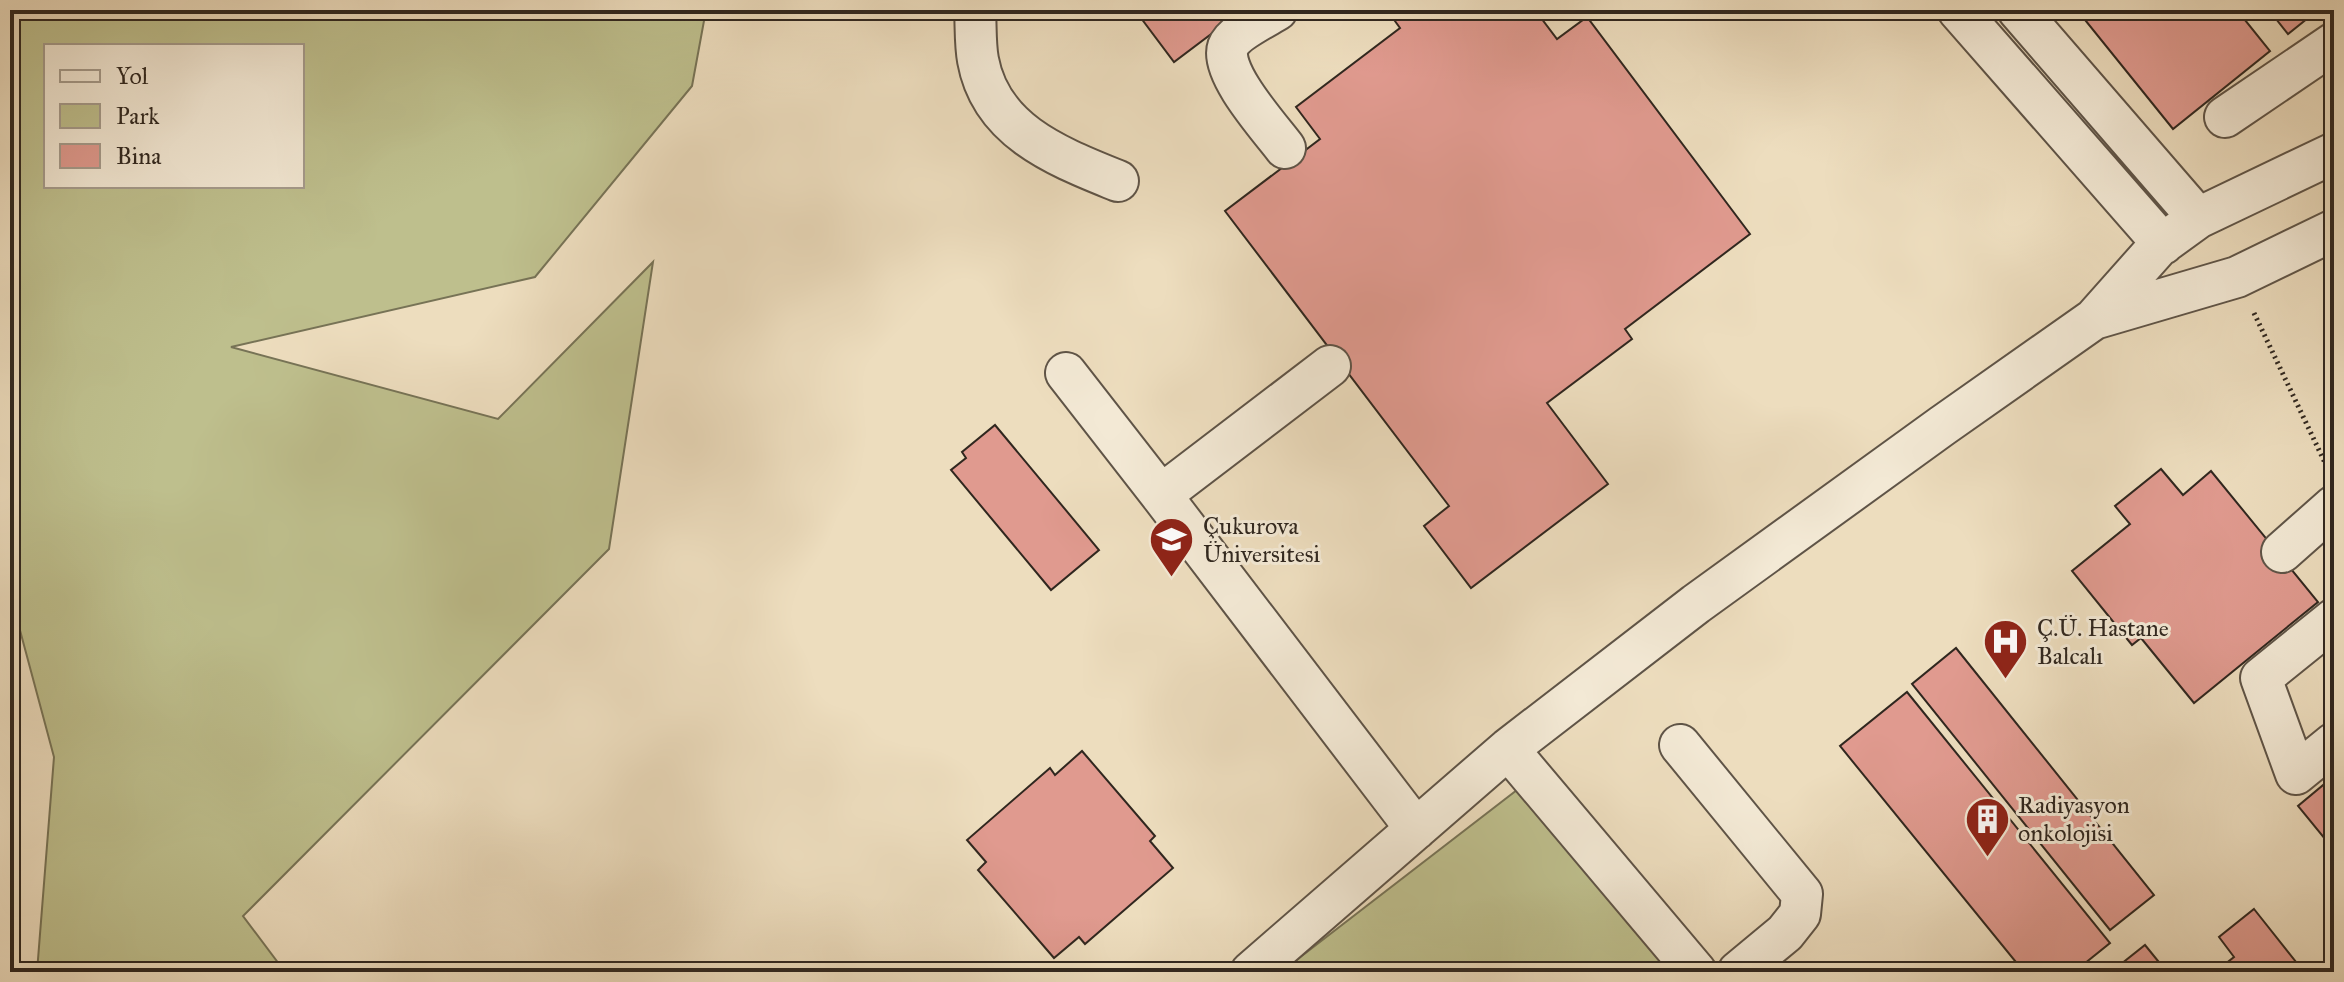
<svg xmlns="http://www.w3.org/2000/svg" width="2344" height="982" font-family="'IM FELL Great Primer',serif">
<rect width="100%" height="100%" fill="#edddbe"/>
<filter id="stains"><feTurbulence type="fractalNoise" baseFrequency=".0025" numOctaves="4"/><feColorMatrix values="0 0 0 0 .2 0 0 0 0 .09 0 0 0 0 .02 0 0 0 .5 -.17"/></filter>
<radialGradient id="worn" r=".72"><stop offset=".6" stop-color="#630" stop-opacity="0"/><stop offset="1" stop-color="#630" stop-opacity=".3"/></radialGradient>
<path fill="#bebf8d" stroke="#777356" stroke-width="2" fill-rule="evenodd" d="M10 10H706L692 86 535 277 231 347 498 419 653 262 609 549 243 916 285 972H37L54 757 10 593ZM46 46H302V186H46Z
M1526 783 1686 972H1281Z"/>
<path fill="#e09a8f" stroke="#30271f" stroke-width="2" d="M1135 10H1243L1174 62Z
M1387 10H1535L1557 39 1587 17 1750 234 1625 329 1632 339 1547 403 1608 484 1471 588 1424 526 1449 506 1225 211 1320 139 1296 107 1400 28Z
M2077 10H2237L2270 51 2173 129Z
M2269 10H2318L2288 34Z
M995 425 1099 550 1051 590 951 470 966 458 962 452Z
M2161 469 2183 495 2211 471 2318 602 2194 703 2141 638 2132 645 2072 571 2130 524 2115 506Z
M1956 648 2154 895 2110 930 1912 684Z
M1907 692 2110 943 2074 972H2024L1840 746Z
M1082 751 1155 836 1150 841 1173 868 1085 944 1079 937 1054 958 978 870 986 862 967 840 1050 768 1055 775Z
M2334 776V850L2298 806Z
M2254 909 2304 972H2215L2234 957 2219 937Z
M2145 945 2167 972H2111Z"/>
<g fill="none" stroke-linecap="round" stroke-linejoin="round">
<defs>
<path id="minor" d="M975 10C976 26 975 44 978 60 991 132 1059 157 1118 181
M1277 10C1264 18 1233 33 1228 47 1219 72 1270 128 1285 148
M1958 10 2163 244
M2018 10 2198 218
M2225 117 2334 43
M2094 319 2237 277 2334 230
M1330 366 1161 495 1416 829
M1066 373 1161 495
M2282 552 2334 506
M2334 619 2261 678 2296 774 2334 743
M1680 745 1802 894 1800 914 1785 933 1738 972
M1508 749 1696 972
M1251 972 1508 749 1696 604 1942 426 2094 319 2158 247 2198 218 2334 153"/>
</defs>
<use href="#minor" stroke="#5f5447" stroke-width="44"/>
<path stroke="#30271f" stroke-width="5" stroke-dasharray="2 4" stroke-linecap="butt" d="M2254 313 2327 467"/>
<use href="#minor" stroke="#f3e9d5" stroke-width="40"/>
</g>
<defs>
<symbol id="university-pin" viewBox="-11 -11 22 30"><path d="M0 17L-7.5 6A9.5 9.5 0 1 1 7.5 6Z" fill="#8f2418" stroke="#f3e9d5"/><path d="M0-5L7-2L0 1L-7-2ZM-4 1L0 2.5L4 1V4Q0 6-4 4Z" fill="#fff"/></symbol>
<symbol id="hospital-pin" viewBox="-11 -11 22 30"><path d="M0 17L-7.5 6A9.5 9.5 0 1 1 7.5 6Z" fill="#8f2418" stroke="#f3e9d5"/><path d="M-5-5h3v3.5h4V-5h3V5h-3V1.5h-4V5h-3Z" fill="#fff"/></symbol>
<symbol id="building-pin" viewBox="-11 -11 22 30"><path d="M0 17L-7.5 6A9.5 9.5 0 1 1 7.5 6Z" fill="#8f2418" stroke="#f3e9d5"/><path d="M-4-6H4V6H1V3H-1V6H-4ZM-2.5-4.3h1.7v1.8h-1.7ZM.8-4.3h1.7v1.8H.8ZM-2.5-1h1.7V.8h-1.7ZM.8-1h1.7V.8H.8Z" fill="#fff"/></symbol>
</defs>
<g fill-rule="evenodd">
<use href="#university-pin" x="1146" y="514" width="51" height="69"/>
<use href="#hospital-pin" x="1980" y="616" width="51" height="69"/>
<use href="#building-pin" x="1962" y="794" width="51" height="69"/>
</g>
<g text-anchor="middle" stroke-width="6" stroke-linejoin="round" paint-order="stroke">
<g font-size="24" fill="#30271f" stroke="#f3e9d5" text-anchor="start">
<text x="1203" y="534">Çukurova<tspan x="1203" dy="28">Üniversitesi</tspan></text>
<text x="2037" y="636">Ç.Ü. Hastane<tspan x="2037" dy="28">Balcalı</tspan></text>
<text x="2018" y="813">Radiyasyon<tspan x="2018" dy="28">onkolojisi</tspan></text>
</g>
</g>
<rect width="2344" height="982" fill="none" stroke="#edddbe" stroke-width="40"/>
<rect x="12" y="12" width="2320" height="958" fill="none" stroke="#30271f" stroke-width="4"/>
<rect x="20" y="20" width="2304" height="942" fill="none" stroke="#30271f" stroke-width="2"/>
<rect x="44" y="44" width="260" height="144" fill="#f3e9d5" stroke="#a59b8c" stroke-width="2"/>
<rect x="60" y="70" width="40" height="12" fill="#f3e9d5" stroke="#a59b8c" stroke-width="2"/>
<text x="116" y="84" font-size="24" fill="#30271f">Yol</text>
<rect x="60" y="104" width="40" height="24" fill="#bebf8d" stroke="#a59b8c" stroke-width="2"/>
<text x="116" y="124" font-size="24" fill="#30271f">Park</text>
<rect x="60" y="144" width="40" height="24" fill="#e09a8f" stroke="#a59b8c" stroke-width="2"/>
<text x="116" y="164" font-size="24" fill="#30271f">Bina</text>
<rect width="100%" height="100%" filter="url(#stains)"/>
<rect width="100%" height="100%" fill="url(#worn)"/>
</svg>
